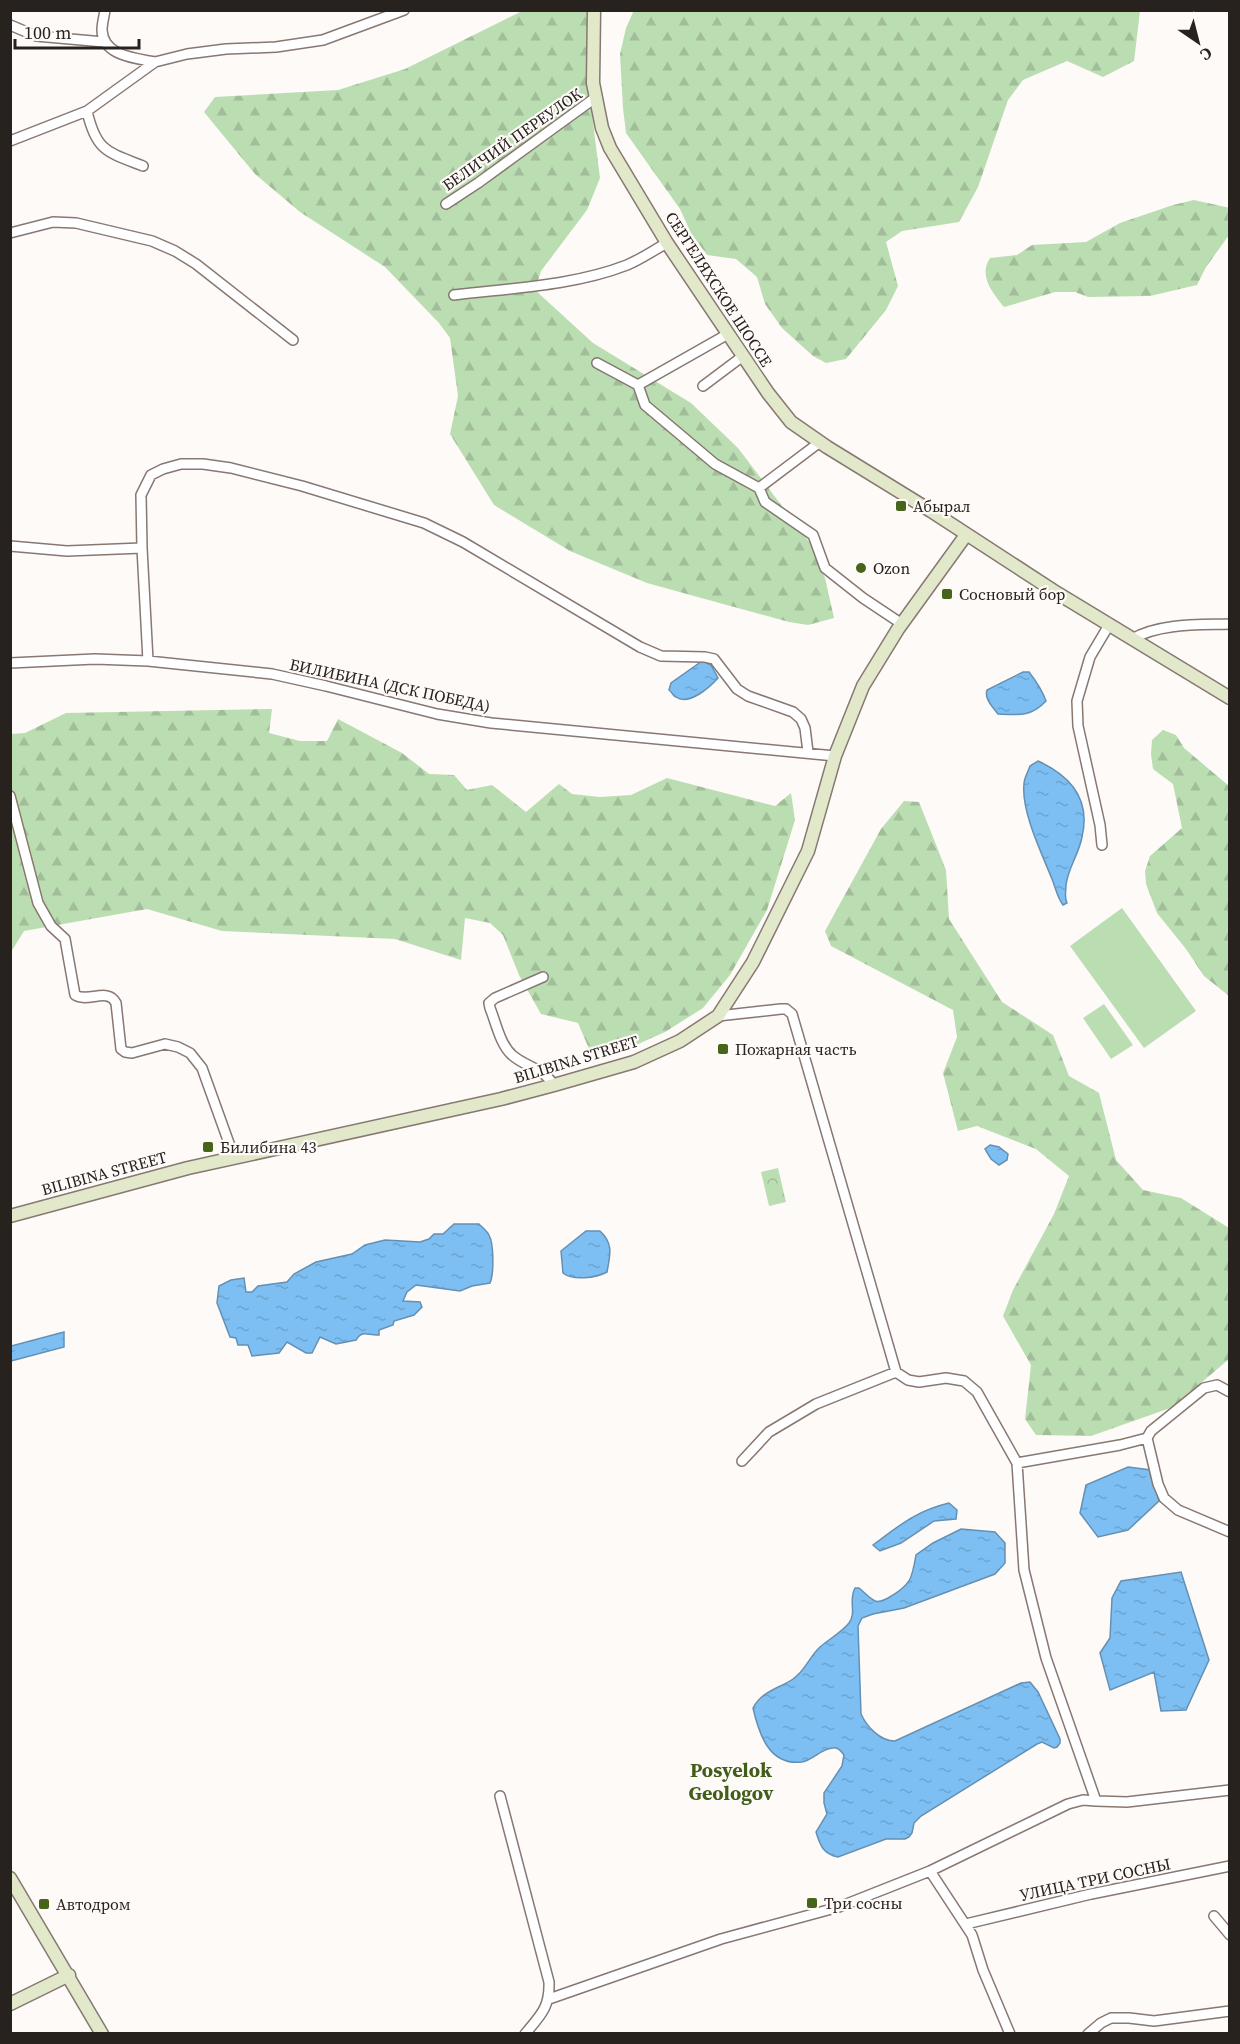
<svg xmlns="http://www.w3.org/2000/svg" width="1240" height="2044" font-family="'Source Serif 4',serif">
<defs>
<pattern id="forest-firs" width="22" height="20" patternUnits="userSpaceOnUse" patternTransform="scale(1.5)"><rect width="22" height="20" fill="#bbddb2"/><path d="M5 1l3.5 6h-7zM16 11l3.5 6h-7z" fill="#a1bd99"/></pattern>
<pattern id="park-crowns" width="20" height="18" patternUnits="userSpaceOnUse" patternTransform="scale(1.5)"><rect width="20" height="18" fill="#bbddb2"/><path d="M2 6a3 3 0 1 1 6 0M12 15a3 3 0 1 1 6 0" fill="none" stroke="#a1bd99"/></pattern>
<pattern id="water-ripples" width="26" height="14" patternUnits="userSpaceOnUse" patternTransform="scale(1.5)"><rect width="26" height="14" fill="#7dbff3"/><path d="M2 4q2-2 4 0t4 0M15 11q2-2 4 0t4 0" fill="none" stroke="#6ca4d0"/></pattern>
</defs>
<rect width="100%" height="100%" fill="#fefaf8"/>
<path fill="#bbddb2" d="M1122 908 1196 1011 1144 1048 1070 946Z
M1104 1004 1133 1045 1111 1059 1083 1018Z"/>
<path fill="url(#forest-firs)" d="M634 10H1140V11L1134 61 1103 77 1067 61 1023 80 1008 100 978 187 959 222 902 231 886 242 898 286 886 310 846 359 826 363 813 356 782 328 765 304 757 277 736 259 707 255 691 233 680 209 626 133 623 108 620 54 626 28Z
M522 11H591L588 83 600 178 587 210 541 271 535 290 593 343 691 403 738 448 810 543 825 578 834 618 808 625 789 622 647 583 570 551 494 505 450 434 458 396 450 338 439 323 385 267 300 212 255 174 204 112 215 97 338 90 405 69Z
M1194 200 1230 208 1229 235 1206 267 1197 285 1150 296 1088 297 1075 292H1055L1004 307C993 293 978 276 990 258L1017 255 1032 245 1086 242 1120 223 1173 205Z
M272 709 269 733 300 741H327L338 719 402 753 429 774 454 775 467 790 492 785 526 812 559 784 572 794 600 797 631 795 667 778 775 806 791 793 795 820 767 910 730 975 703 1008 665 1032 627 1049 590 1051 578 1023 541 1014 519 975 503 935 490 923 465 918 461 960 395 939 222 931 147 909 24 931 11 952V734L25 733 66 713Z
M1163 730 1176 735 1184 748 1229 786V996L1204 976 1186 949 1157 913 1146 884 1145 871 1150 856 1182 828 1173 784 1153 769 1151 754 1152 740Z
M904 801 919 802 946 870 949 919 1002 1002 1053 1035 1069 1076 1099 1093 1116 1160 1143 1190 1181 1198 1229 1228V1359L1173 1407 1091 1436 1036 1435 1025 1419 1031 1365 1003 1316 1013 1290 1054 1214 1069 1176 1036 1149 977 1126 958 1131 943 1073 957 1037 953 1010 831 946 825 931 881 829Z"/>
<path fill="url(#park-crowns)" d="M778 1168 786 1202 769 1206 761 1172Z"/>
<path fill="url(#water-ripples)" stroke="#6490b3" stroke-width="1.5" d="M702 661 711 665 718 678C710 687 689 706 676 697 673 696 672 692 669 690L671 683Z
M1023 672H1029C1036 681 1042 690 1046 701 1031 717 1019 715 998 714 993 707 984 699 987 690Z
M1038 761C1071 776 1091 799 1082 837 1079 854 1068 868 1066 885 1066 892 1064 897 1067 903L1063 905C1057 897 1056 889 1052 879 1042 854 1021 811 1024 784 1024 778 1028 772 1030 766Z
M990 1145 999 1147 1008 1154 1007 1160 999 1165 991 1159 985 1149Z
M454 1224H479C482 1227 487 1231 489 1235 494 1244 494 1274 490 1283L472 1286 460 1291 416 1285 407 1292 403 1301 420 1302 422 1307 414 1315 394 1321 393 1325 379 1330V1335C368 1336 363 1329 356 1340L336 1344 320 1337 312 1353H306L287 1342 279 1353 252 1356 248 1345H238L236 1338 230 1337 217 1303 219 1286 231 1280 244 1278 246 1292H252L258 1286 287 1282 294 1274 316 1262 352 1254 365 1245 385 1240 420 1242 429 1239 434 1234H443Z
M586 1231H600C614 1244 610 1255 607 1272 596 1278 573 1281 563 1273L561 1251Z
M64 1332V1347L11 1361V1346Z
M1128 1467 1151 1470 1159 1501 1128 1530 1098 1537 1080 1513 1086 1485Z
M949 1503 957 1510 956 1519 934 1521 901 1543 880 1551 873 1545C900 1525 916 1511 949 1503Z
M961 1529 995 1532 1005 1543V1563L995 1574 904 1608 873 1614 862 1618 858 1626 861 1714C867 1727 880 1741 895 1741L1021 1683 1030 1682 1038 1692 1060 1739V1743L1057 1747 1054 1748 1042 1742 1037 1744 921 1816 914 1823 912 1833 909 1837 905 1839H886L838 1857C823 1854 820 1845 816 1832L827 1814 824 1803V1793L842 1766 844 1755C841 1751 838 1747 833 1748 822 1748 813 1760 802 1762 769 1766 759 1734 753 1708 762 1691 778 1689 793 1679 806 1670 809 1657 820 1647 829 1639 841 1633 849 1623 857 1612 848 1601 855 1588H859C864 1592 869 1598 875 1601 880 1603 884 1600 888 1598 911 1585 912 1579 916 1555L933 1543Z
M1181 1572 1209 1660 1186 1710 1161 1711 1154 1672 1110 1690 1100 1653 1110 1638 1112 1598 1121 1581Z"/>
<g fill="none" stroke-linecap="round" stroke-linejoin="round">
<defs>
<path id="street" d="M105 10C104 17 102 24 102 30 103 56 135 58 155 62
M10 25 36 36 104 42
M87 111C96 151 107 152 143 166
M10 141 87 111 155 62 187 54 226 49 276 47 323 40 404 10
M446 204 478 183 595 98
M10 233 53 222 76 223 152 241 175 251 196 264 293 340
M454 295C511 288 573 286 627 265 641 259 654 250 667 243
M597 363 638 385 645 405 715 464 759 488 765 502 813 535 825 568 863 598 902 624
M638 385 728 334
M703 386 743 356
M759 488 820 442
M10 546 67 551 142 548
M1132 639C1160 623 1198 625 1230 624
M148 661 142 548 141 495 151 475 163 469 181 464H203L231 468 302 486 424 523 463 542 640 647 661 656 705 657 714 659 737 689 748 696 793 712 801 719 805 728 808 752
M10 663 95 659 148 661 272 674 326 686 437 714 491 723 835 756
M10 796 38 903 51 926 65 939 75 995C88 1003 108 987 116 1003L121 1049 125 1052 132 1053 165 1044 178 1047 190 1053 202 1068 234 1157
M1102 845 1100 825 1078 726 1077 701 1090 657 1109 625
M543 977 495 998 489 1003 490 1008C496 1023 500 1044 512 1055 527 1068 542 1067 554 1085
M718 1016 781 1009H786L792 1014 896 1372
M1230 1392 1217 1385 1204 1388 1151 1431 1147 1438 1158 1484 1164 1498 1178 1510 1230 1532
M1017 1463 1120 1445 1147 1438
M500 1796 549 1982C550 2007 541 2015 525 2034
M1096 1801 1127 1802 1230 1790
M930 1871 972 1935 983 1970 1010 2034
M1214 1916 1230 1935
M966 1924 1091 1894 1230 1866
M549 1999 721 1939 839 1907 930 1871 1068 1804 1083 1800 1096 1801 1046 1658 1024 1570 1017 1463 977 1392 964 1381 946 1378 919 1382 908 1380 896 1372 816 1404 769 1432 742 1461
M1088 2034 1101 2023 1111 2018H1129L1154 2021 1230 2011"/>
<path id="secondary" d="M594 10 593 83 602 128 610 148 667 243 768 393 791 422 827 447 931 511 1057 593 1230 698
M10 1216 188 1168 501 1099 554 1085 634 1062 680 1041 718 1016 753 962 808 851 835 756 863 686 898 629 966 535
M10 1878 102 2034
M10 2004 69 1975"/>
</defs>
<use href="#street" stroke="#877871" stroke-width="12"/>
<use href="#secondary" stroke="#877871" stroke-width="15"/>
<use href="#street" stroke="#fff" stroke-width="9"/>
<use href="#secondary" stroke="#e2e8ca" stroke-width="12"/>
</g>
<g fill="#46651b" stroke="#fefaf8" stroke-width="2">
<rect x="895" y="500" width="12" height="12" rx="3"/>
<circle cx="861" cy="568" r="6"/>
<rect x="941" y="588" width="12" height="12" rx="3"/>
<rect x="717" y="1043" width="12" height="12" rx="3"/>
<rect x="202" y="1141" width="12" height="12" rx="3"/>
<rect x="806" y="1897" width="12" height="12" rx="3"/>
<rect x="38" y="1898" width="12" height="12" rx="3"/>
</g>
<g text-anchor="middle" stroke-width="4.5" stroke-linejoin="round" paint-order="stroke">
<g font-size="16" fill="#28221f" stroke="#fefaf8">
<text transform="translate(512 139) rotate(-35)" y="6">БЕЛИЧИЙ ПЕРЕУЛОК</text>
<text transform="translate(719 289) rotate(57)" y="6">СЕРГЕЛЯХСКОЕ ШОССЕ</text>
<text transform="translate(390 685) rotate(12)" y="6">БИЛИБИНА (ДСК ПОБЕДА)</text>
<text transform="translate(576 1059) rotate(-17)" y="6">BILIBINA STREET</text>
<text transform="translate(104 1173) rotate(-15)" y="6">BILIBINA STREET</text>
<text transform="translate(1095 1879) rotate(-12)" y="6">УЛИЦА ТРИ СОСНЫ</text>
</g>
<g font-size="16" fill="#28221f" stroke="#fefaf8" text-anchor="start">
<text x="913" y="512">Абырал</text>
<text x="873" y="574">Ozon</text>
<text x="959" y="600">Сосновый бор</text>
<text x="735" y="1055">Пожарная часть</text>
<text x="220" y="1153">Билибина 43</text>
<text x="824" y="1909">Три сосны</text>
<text x="56" y="1910">Автодром</text>
</g>
<g font-size="20" font-weight="bold" fill="#405d19" stroke="#fefaf8">
<text x="731" y="1777">Posyelok<tspan x="731" dy="23">Geologov</tspan></text>
</g>
</g>
<rect width="1240" height="2044" fill="none" stroke="#28221f" stroke-width="24"/>
<g transform="translate(1198 42) rotate(145)" stroke="#fefaf8" stroke-width="4.5" paint-order="stroke">
<path d="M0-4.5L10 22L0 15L-10 22Z" fill="#28221f"/>
<text y="-9" font-size="16" font-weight="bold" text-anchor="middle" fill="#28221f">С</text>
</g>
<path d="M15 39v9h124v-9" fill="none" stroke="#28221f" stroke-width="3"/>
<text x="24" y="39" font-size="18" fill="#28221f" stroke="#fefaf8" stroke-width="4.5" paint-order="stroke">100 m</text>
</svg>
